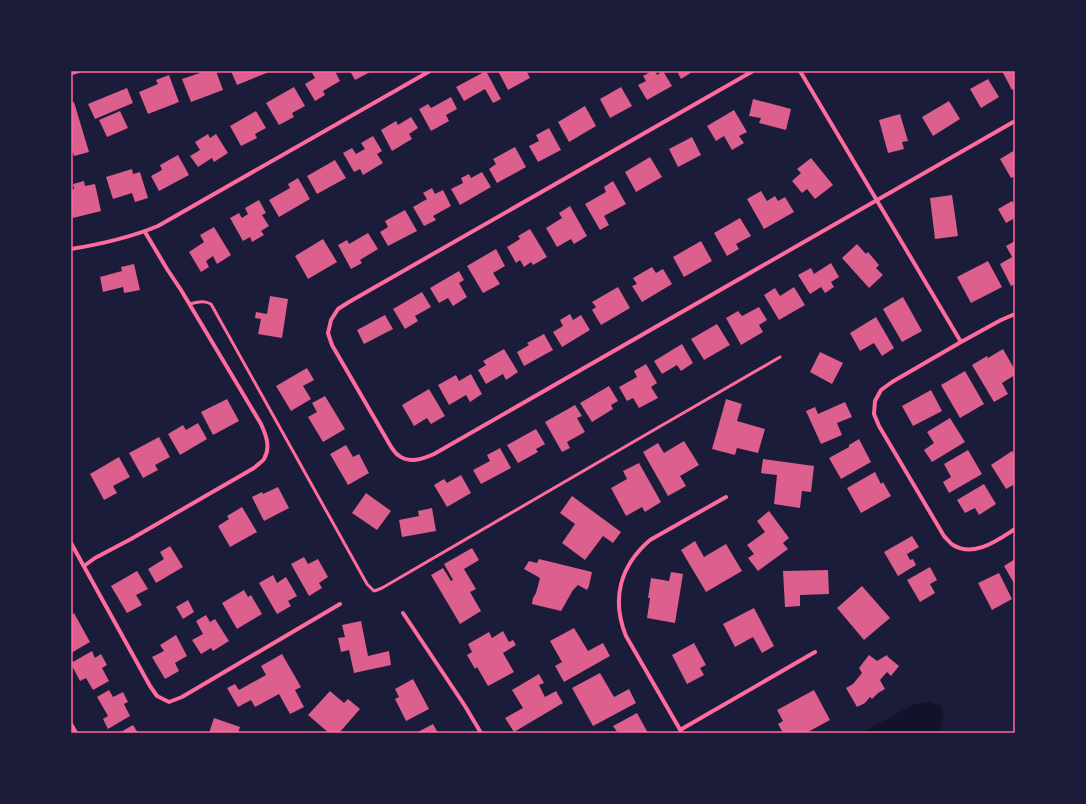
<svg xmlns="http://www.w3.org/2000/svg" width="1086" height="804" font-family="Literata,serif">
<rect width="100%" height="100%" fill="#1b1b3a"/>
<path fill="#12122b" d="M928 702 941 706 944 713 940 733H862L912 705Z"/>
<path fill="#dd5f8e" d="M199 71H216L223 90 191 102 182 79 200 73Z
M231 71H268L269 72 237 85Z
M316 71H335L340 81 323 91 325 95 315 101 305 84 315 78 312 73Z
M350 71H372L355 80Z
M486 71 501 99 493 103 485 89 464 101 456 87Z
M498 71H528L527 72 530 78 508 90Z
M652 71H655L657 75 663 71 672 86 647 100 638 85 646 81 643 76Z
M677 71H694L681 79Z
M1002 71H1015V88L1012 90Z
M169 75 179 102 148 114 139 92 158 84 156 80Z
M988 79 999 97 981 108 970 89Z
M294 87 305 106 292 113 294 117 279 125 266 103Z
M621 87 632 106 610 118 600 99Z
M127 88 133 103 95 119 88 104Z
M451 97 457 109 446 115 449 121 431 131 419 109 428 104 431 108Z
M753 99 791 109 786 130 759 123 761 118 749 116Z
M949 101 960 119 933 136 922 117Z
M74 102 89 152 74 156 71 147V103Z
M585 106 596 126 569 142 558 122Z
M734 110 747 132 739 136 744 143 732 150 724 136 716 141 707 126Z
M120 111 128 128 107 137 99 120Z
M256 111 266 128 255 134 257 138 241 146 230 126Z
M900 114 908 141 902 142 904 149 888 153 879 120Z
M411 117 418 128 409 134 412 139 392 151 381 130 396 121 398 125Z
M549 128 561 150 538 162 529 146 539 141 536 135Z
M208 134 210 138 216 134 228 153 214 162 212 158 198 167 190 156 200 150 195 142Z
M373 136 382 151 377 154 383 163 363 175 360 169 354 172 343 153 352 148 356 154 365 149 361 143Z
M692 137 701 155 678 167 669 149Z
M515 147 526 167 497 183 489 169 496 164 493 159Z
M1015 150V176L1011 178 1000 159Z
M178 155 189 175 159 191 151 176 162 170 160 165Z
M650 157 662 177 636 192 625 172Z
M811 158 833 185 815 199 807 189 802 193 792 181 801 173 797 169Z
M335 160 346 178 317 194 307 176Z
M132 169 133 174 140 172 148 198 135 202 132 193 113 199 106 177Z
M482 172 491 187 460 205 451 189 463 183 461 178 469 174 471 178Z
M298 178 310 199 279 217 269 200 290 188 288 184Z
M84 181 85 186 95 184 101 211 73 218 71 211V190L74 189 73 184Z
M613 181 626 204 604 216 609 225 600 230 585 204 606 192 604 187Z
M432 188 435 194 443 190 451 206 433 216 436 220 424 226 413 207 427 199 423 193Z
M761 191 767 201 775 196 778 201 785 197 794 212 764 229 747 199Z
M952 195 958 236 935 239 930 198Z
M259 200 266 213 262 215 269 226 261 231 264 235 252 242 250 237 243 241 230 218 239 213 242 218 248 214 245 208Z
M1012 201 1015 206V218L1006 223 998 209Z
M570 206 587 236 574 244 571 239 557 247 546 228 562 218 559 213Z
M405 210 417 231 388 246 380 232 388 227 385 221Z
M740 218 751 236 736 244 739 249 727 256 714 233Z
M214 227 231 255 217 264 213 256 206 261 209 267 201 272 189 252 204 242 200 235Z
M530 229 547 257 533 265 531 262 524 267 520 260 516 263 507 247 520 239 518 236Z
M368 233 378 249 360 260 362 263 351 269 338 245 347 240 349 244Z
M323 239 337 262 308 279 295 256Z
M701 241 712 261 684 277 673 257Z
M1015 241V284L1011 286 1000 264 1012 257 1006 246Z
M857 244 866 254 868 252 879 265 876 268 883 275 869 288 842 258Z
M496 249 505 266 493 273 500 284 483 293 467 266Z
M988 261 1002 287 971 303 957 277Z
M831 263 839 277 831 282 834 287 825 293 821 287 810 294 798 275 811 268 814 274Z
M134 264 140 290 124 293 123 287 103 292 100 277 122 271 121 267Z
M652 267 656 273 663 269 672 284 642 302 632 286 637 284 633 278Z
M459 271 464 280 459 283 467 297 453 306 448 298 439 303 430 288Z
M618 287 630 308 601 325 592 310 596 307 592 302Z
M794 287 805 305 779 320 764 295 775 288 780 296Z
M422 292 431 307 415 316 418 321 405 329 393 309Z
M270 296 288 299 282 338 258 334 261 319 255 318 256 312 267 314Z
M903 297 922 331 902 342 883 309Z
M759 307 767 320 759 325 763 332 741 345 726 318 738 311 742 316Z
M570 314 573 320 581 315 590 330 562 347 553 332 563 326 560 320Z
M385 315 393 329 364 344 357 330Z
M876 317 894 348 882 356 874 343 860 351 850 333Z
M717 324 730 345 704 360 691 339Z
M544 334 553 350 524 366 517 352 529 345 527 343Z
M682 344 693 363 681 371 677 365 662 374 654 361Z
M504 349 518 372 506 380 503 374 486 384 478 370 486 365 483 361Z
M1003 349 1015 370V375L1002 383 1008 394 994 402 972 365 987 356 988 358Z
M820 352 843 363 832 384 810 372Z
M646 364 657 383 651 387 658 398 639 408 633 398 627 401 619 387 637 377 634 371Z
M307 368 314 380 303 386 311 399 291 411 276 386Z
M965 371 984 404 960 418 941 385Z
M471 374 482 394 470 402 466 395 449 405 438 385 456 375 459 381Z
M609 386 618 401 611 405 613 409 592 422 580 403Z
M429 389 445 416 431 424 427 418 414 426 402 405Z
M931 390 942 411 913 426 902 406Z
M325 396 345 429 323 442 308 417 317 412 312 403Z
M227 399 239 421 213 435 201 412Z
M726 399 742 404 737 421 765 429 758 453 737 448 735 455 712 449Z
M845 402 852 417 837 423 842 435 821 444 806 411 815 407 818 414Z
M575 405 582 416 577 418 585 432 567 442 570 448 562 452 545 422Z
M950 418 965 442 932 462 924 450 934 443 927 432Z
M198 423 207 439 180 455 168 434 183 425 186 430Z
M536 429 545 444 536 449 538 452 518 463 507 445Z
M159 437 170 457 155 465 158 470 143 478 129 453Z
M859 439 871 462 841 479 829 458 849 447V445Z
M684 441 699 465 680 476 686 486 668 496 643 452 658 443 664 453Z
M346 445 353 457 359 454 369 473 348 485 330 454Z
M500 448 511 468 481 484 473 470 490 461 487 455Z
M968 450 982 474 949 493 943 482 951 477 944 464Z
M1012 451 1015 456V484L1006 489 991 465Z
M119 457 130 477 113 486 117 493 104 500 90 474Z
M763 459 814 466 811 492 802 491 800 508 774 504 777 475 761 473Z
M639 463 661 502 645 512 642 507 626 516 611 488 627 479 623 471Z
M875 472 881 484 883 482 891 496 861 513 847 488Z
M461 475 471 493 447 507 434 485 444 479 447 483Z
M984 484 996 504 979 515 975 508 965 513 957 500Z
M278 487 289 508 264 521 252 497 262 492 263 494Z
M366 493 391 511 377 530 352 513Z
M572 496 621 532 613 543 603 536 585 560 562 543 575 524 560 513Z
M242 507 257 532 230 547 218 526 229 519 227 516Z
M432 508 436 531 402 537 399 520 419 516 418 511Z
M769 511 789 538 783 543 788 549 758 571 748 558 754 554 747 545 765 532 757 521Z
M912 536 919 547 907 554 910 560 913 559 916 565 898 576 884 552Z
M695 541 704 557 726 544 742 571 706 592 681 550Z
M170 546 183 567 156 583 148 569 164 559 160 552Z
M472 548 479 560 464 569 476 589 470 592 481 611 460 624 431 575 443 568 451 581 453 580 444 564Z
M304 557 308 564 318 559 328 577 319 583 322 588 309 596 291 564Z
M539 559 592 572 589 586 587 590 578 585 573 590 561 611 532 604 533 598 536 593 540 578 524 569 529 561 537 563Z
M1015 559V585L1004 566Z
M930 567 937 580 930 584 935 593 920 602 907 580Z
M828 570 829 594 800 595V606L785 607 783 571Z
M137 571 148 589 136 595 142 605 127 613 111 586Z
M671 572 683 574 675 623 647 618 650 598H648L651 578 669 581Z
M999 573 1012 599 992 610 978 583Z
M273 575 277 583 286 577 297 596 288 601 291 606 277 614 259 583Z
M862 586 890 618 864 640 837 608Z
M244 590 248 597 251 595 262 614 237 629 222 603Z
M188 600 194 612 183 619 176 607Z
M754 608 774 646 762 653 753 637 735 647 723 624Z
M74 613 90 642 71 653V615Z
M206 615 210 622 215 619 229 641 213 651 211 648 201 654 192 640 203 634 196 621Z
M361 621 368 656 389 651 391 665 354 673 349 650 341 652 338 638 345 637 342 625Z
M574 628 588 651 603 643 610 656 564 682 555 666 562 662 550 641Z
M503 631 509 642 513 640 516 645 503 653 514 672 488 686 477 667 475 669 467 655 472 652 468 644 489 632 492 638Z
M176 635 187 656 175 663 179 671 165 679 152 657 164 651 160 645Z
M694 643 706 665 700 668 704 675 687 684 672 655Z
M92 651 95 658 101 654 107 665 102 668 109 681 93 690 86 678 80 681 71 664V663Z
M282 654 301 687 295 690 304 707 290 714 279 694 255 707 251 700 238 707 227 688 235 684 239 690 266 675 261 666Z
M869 655 877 661 887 655 888 657 899 666 891 676 887 672 880 680 885 689 878 693 872 699 870 697 865 703 857 707 846 688 853 684 862 673 859 668Z
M600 673 614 697 629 689 636 703 593 726 572 688Z
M539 674 544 683 539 685 545 697 556 691 563 703 514 732 505 718 523 708 512 690Z
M413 679 429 709 406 721 395 699 399 697 395 689Z
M109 690 113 697 123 692 128 702 124 704 130 716 108 729 103 719 108 716 97 697Z
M814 690 830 720 806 733H783L778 724 783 721 777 710Z
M330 691 344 703 348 699 360 709 339 733H329L308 715Z
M637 713 648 733H618L613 726Z
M214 718 240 727 238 733H209Z
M433 724 438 733H416Z
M133 725 138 733H119Z"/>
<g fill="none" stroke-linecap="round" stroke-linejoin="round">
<path stroke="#ff6b9d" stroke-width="3" d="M190 304C198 302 204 300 211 304L367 584 374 591 377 590 382 588 640 438 780 357"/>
<path stroke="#ff6b9d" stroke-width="4" d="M753 71 349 302 338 309 331 320 328 333 332 345 390 445C392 448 395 453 398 455 409 464 423 459 434 454L1015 121
M800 71 961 342
M71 73 79 71
M71 249C102 244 129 238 158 226L430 71
M1015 314 1001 320 961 342 892 382 881 390 875 401 874 414 879 426 944 536C947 539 950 543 953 545 974 558 998 540 1015 529
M71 543 150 686 157 696 169 702 182 697 340 604
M84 566 95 558 131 539 254 468C257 465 262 462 264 459 271 447 266 435 261 424L181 290 167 269 145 232
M403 613 465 706 481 733
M71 724 76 733
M680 730 815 652
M682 733 626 636C611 599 620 566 650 540L726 497"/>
</g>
<rect width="1086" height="804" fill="none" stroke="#1b1b3a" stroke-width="144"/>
<rect x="72" y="72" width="942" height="660" fill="none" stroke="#ff6b9d" stroke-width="1.5"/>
</svg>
